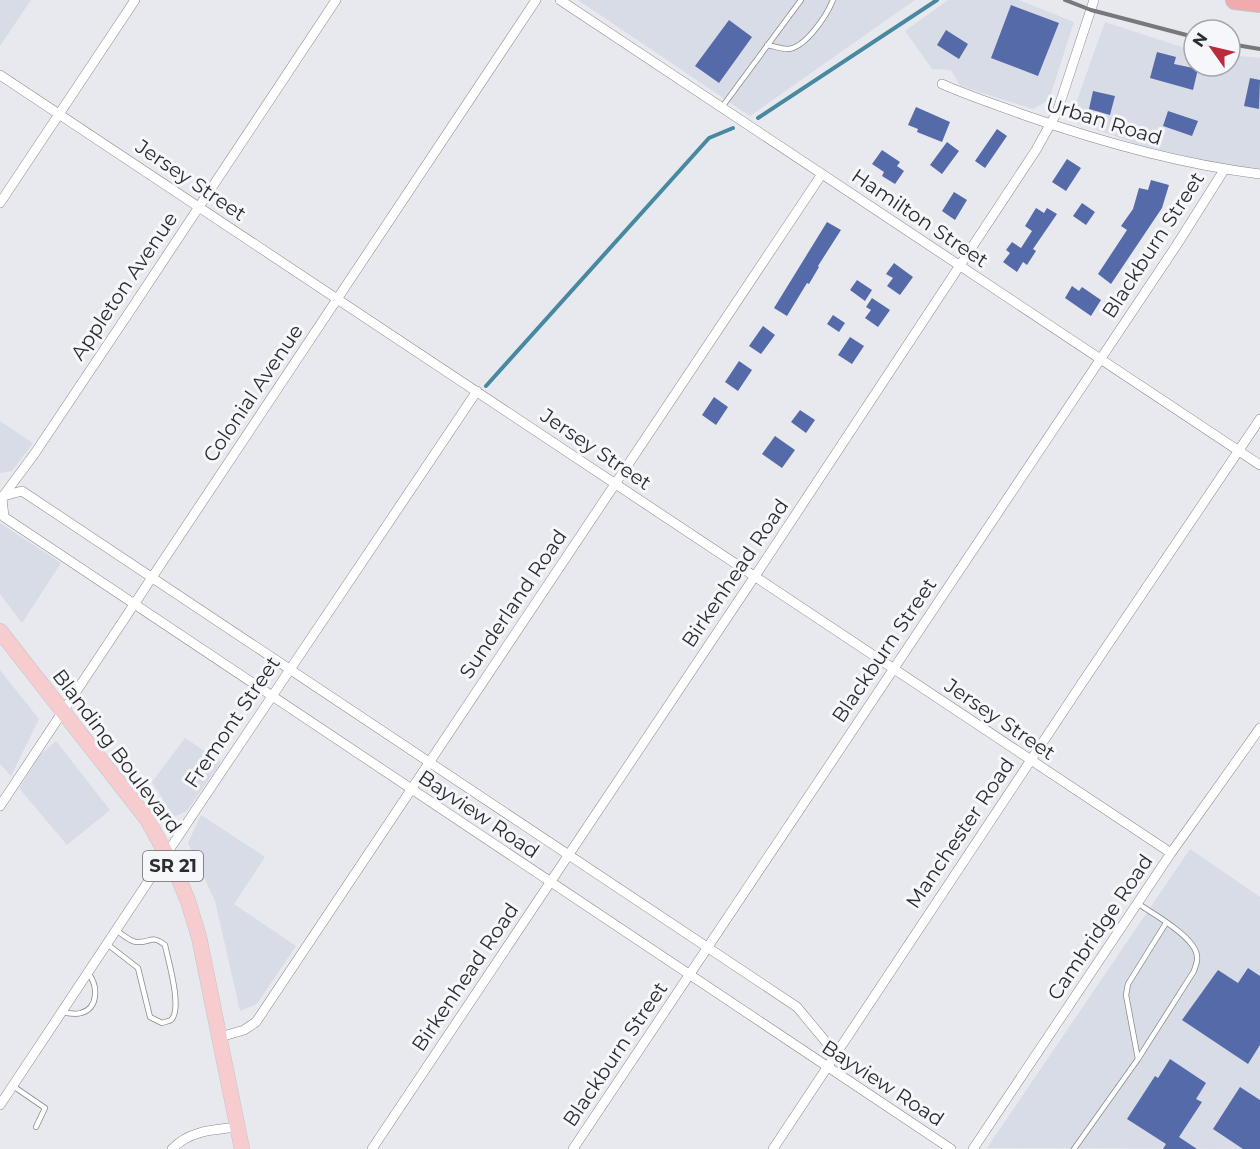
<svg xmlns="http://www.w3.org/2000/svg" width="1260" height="1149" font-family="Montserrat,sans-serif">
<rect width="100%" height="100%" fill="#e8e9ee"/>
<path fill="#d8dce7" d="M0 0H31L0 46Z
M578 0H915L750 116Z
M948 0H1019L1074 22 1049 100 1033 109 960 86 951 70 932 69 905 31Z
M1105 22 1194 51V66H1230V55L1260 58V169L1214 163 1139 145 1078 123 1072 114Z
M0 421 33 443 12 471 0 473Z
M0 523 61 563 22 623 0 594Z
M0 670 39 719 11 776 0 764Z
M185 738 221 762 187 811 174 817 152 782Z
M56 741 110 810 67 845 19 788 40 755Z
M201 815 265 857 234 904 296 946 257 1004 240 1011 215 901 188 843Z
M1190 849 1260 897V1149L987 1148Z"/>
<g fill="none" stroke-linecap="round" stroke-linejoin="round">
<path stroke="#4789a0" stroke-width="4" d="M758 118 937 0
M486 386 709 138 733 128"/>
</g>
<path fill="#556aa8" d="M1011 5 1059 23 1038 76 991 58Z
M729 20 752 37 719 83 695 66Z
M946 30 968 44 959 59 937 45Z
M1157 52 1176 57 1174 64 1198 69 1193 90 1150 78Z
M1250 78 1260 80 1259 109 1244 106Z
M1093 91 1115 96 1110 115 1089 109Z
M916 107 950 122 942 142 917 132 918 129 908 125Z
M1168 111 1198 121 1192 136 1163 126Z
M997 129 1007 136 985 168 975 161Z
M947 142 959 151 942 174 930 165Z
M882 150 900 162 897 166 904 171 895 184 882 176 884 172 872 164Z
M1067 159 1081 168 1066 191 1052 182Z
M1151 180 1169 185 1162 208 1111 284 1098 274 1127 230 1121 226 1133 209 1139 188 1148 190Z
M954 192 967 200 955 220 942 211Z
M1082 203 1095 212 1086 225 1073 216Z
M1036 208 1044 213 1047 208 1057 214 1033 249 1036 251 1027 265 1023 262 1017 272 1003 262 1010 253 1006 250 1012 242 1021 248 1032 231 1025 226Z
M827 222 841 230 818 266 819 267 809 284 807 283 787 316 774 308Z
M894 263 913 277 900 295 887 286 893 278 886 274Z
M857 280 872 290 865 301 850 290Z
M1072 286 1079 291 1082 287 1101 300 1091 316 1065 298Z
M872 298 890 310 878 327 865 318 871 310 866 307Z
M833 315 845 323 839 332 827 324Z
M763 326 775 335 761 354 749 346Z
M850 337 864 346 852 364 838 355Z
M739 361 752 370 738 391 725 382Z
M714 397 728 407 716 425 702 415Z
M800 410 815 420 806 433 791 422Z
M775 436 795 450 782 468 762 454Z
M1248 968 1260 976V1045L1248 1064 1182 1020 1218 970 1238 983Z
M1170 1059 1206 1083 1196 1099 1202 1102 1179 1137 1197 1149H1163L1166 1144 1127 1119 1155 1076 1158 1078Z
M1240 1087 1260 1100V1149H1243L1213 1129Z"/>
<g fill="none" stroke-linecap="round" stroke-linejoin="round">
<defs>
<path id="lane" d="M767 45C774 46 781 49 787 49 805 49 827 15 833 0
M722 107 801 0
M107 944 138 968 150 1017 162 1023C165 1022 169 1021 171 1020 183 1009 168 960 165 945 151 934 151 943 137 942 130 942 122 934 116 930
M61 1012C68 1013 75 1015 81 1013 99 1008 98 985 88 973
M1138 1059 1126 995 1128 984 1166 923
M13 1086 45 1108 36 1127
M1074 1149 1138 1059 1194 971C1195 967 1198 961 1197 957 1197 938 1152 913 1137 903"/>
<path id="street" d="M560 0 1260 465
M0 75C391 333 779 596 1171 853
M942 84C969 96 997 105 1024 115 1101 142 1179 164 1260 174
M0 203 135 0
M0 497 22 491 797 1007 836 1054
M2 498 4 517 951 1149
M1 499 35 453 134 305 336 0
M0 806 536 0
M220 1037 244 1030 256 1022 822 174
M0 1105 195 811 477 391
M172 1149C190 1130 214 1130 238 1127
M372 1149 761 567 1036 150 1057 112 1094 0
M573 1149 1178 243 1224 170
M773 1149 1082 683 1260 419
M973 1149 1171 853 1260 728"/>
<path id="primary" d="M0 631 147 819 176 872 188 901 199 937 242 1149"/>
<path id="highway" d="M1235 0 1260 3"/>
</defs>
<use href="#lane" stroke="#888a8d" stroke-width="6"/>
<use href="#street" stroke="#888a8d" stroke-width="10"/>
<use href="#primary" stroke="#c4c4c5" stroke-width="16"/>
<use href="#highway" stroke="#c4c4c5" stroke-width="20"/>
<use href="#lane" stroke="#fff" stroke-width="4.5"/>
<use href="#street" stroke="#fff" stroke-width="9"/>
<use href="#primary" stroke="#f7ccce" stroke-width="15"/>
<use href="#highway" stroke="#f1aaad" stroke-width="18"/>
<path stroke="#77787b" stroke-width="4" d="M1065 0 1091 10 1194 37
M1230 44 1260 49"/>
</g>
<g text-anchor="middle" stroke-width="6" stroke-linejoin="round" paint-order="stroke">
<rect fill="#f5f7fb" stroke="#696a6c" stroke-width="1.5" x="143" y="851" width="60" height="30" rx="4.5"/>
<g font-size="18" font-weight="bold" fill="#2d2d2f">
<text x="173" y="872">SR 21</text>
</g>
<g font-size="20" fill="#2d2d2f" stroke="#f5f7fb">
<text transform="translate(1104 121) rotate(17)" y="7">Urban Road</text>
<text transform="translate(191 180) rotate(34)" y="7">Jersey Street</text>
<text transform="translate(920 218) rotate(34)" y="7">Hamilton Street</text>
<text transform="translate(1153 245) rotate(-57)" y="7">Blackburn Street</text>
<text transform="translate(124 286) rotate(-56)" y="7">Appleton Avenue</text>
<text transform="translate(253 393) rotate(-56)" y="7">Colonial Avenue</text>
<text transform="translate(596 449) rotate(34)" y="7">Jersey Street</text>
<text transform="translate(735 573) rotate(-56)" y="7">Birkenhead Road</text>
<text transform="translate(513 604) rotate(-56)" y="7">Sunderland Road</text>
<text transform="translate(884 650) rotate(-56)" y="7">Blackburn Street</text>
<text transform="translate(1000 719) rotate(34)" y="7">Jersey Street</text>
<text transform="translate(232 722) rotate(-56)" y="7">Fremont Street</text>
<text transform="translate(117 751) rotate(53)" y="7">Blanding Boulevard</text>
<text transform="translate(479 814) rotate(34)" y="7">Bayview Road</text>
<text transform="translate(960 833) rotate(-56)" y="7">Manchester Road</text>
<text transform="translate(1100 927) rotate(-56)" y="7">Cambridge Road</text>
<text transform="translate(465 977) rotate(-56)" y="7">Birkenhead Road</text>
<text transform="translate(615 1054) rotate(-56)" y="7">Blackburn Street</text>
<text transform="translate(883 1083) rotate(33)" y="7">Bayview Road</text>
</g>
</g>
<g transform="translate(1212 48) rotate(304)"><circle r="28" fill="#f5f7fb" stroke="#a5a6a9" stroke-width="1.5"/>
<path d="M0-4.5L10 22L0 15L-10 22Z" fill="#bc2b3b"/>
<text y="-9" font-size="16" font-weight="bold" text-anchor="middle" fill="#2d2d2f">N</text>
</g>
</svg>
